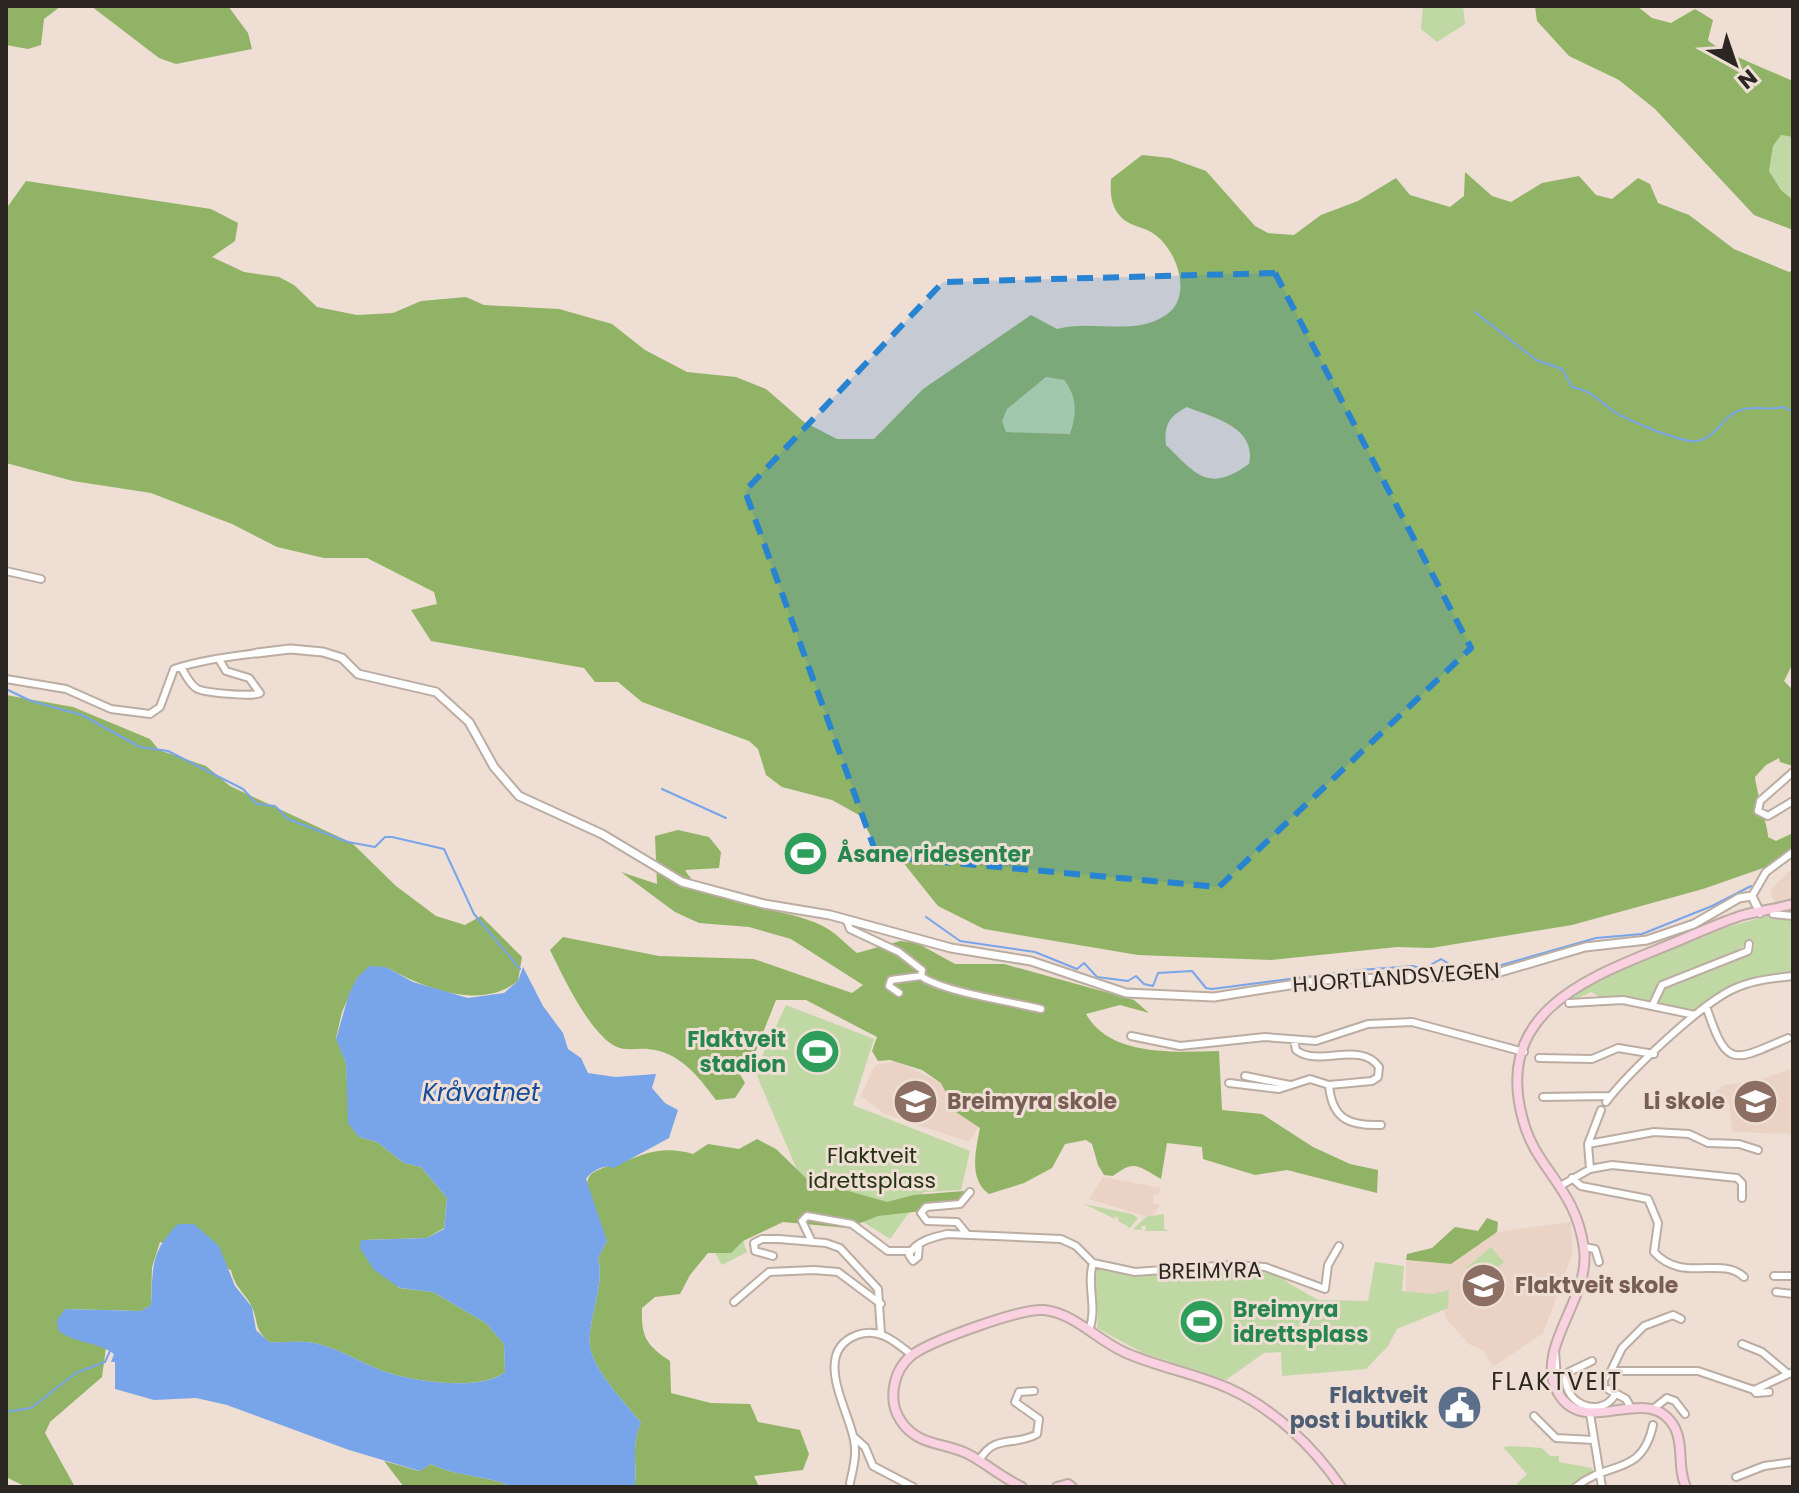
<svg xmlns="http://www.w3.org/2000/svg" width="1799" height="1493" font-family="Poppins,sans-serif">
<rect width="100%" height="100%" fill="#eeded4"/>
<path fill="#ead3c4" d="M1793 868V901L1775 904 1770 890Z
M897 1061 961 1093 979 1126 969 1142 885 1114 861 1096 875 1065Z
M1793 1068V1134L1732 1132 1729 1103 1707 1099 1724 1085 1762 1079Z
M1103 1177 1160 1188 1161 1193 1153 1195V1203L1160 1205 1151 1218 1089 1199Z
M1571 1222 1572 1255 1543 1333 1493 1367 1484 1351 1469 1344 1447 1320 1443 1308 1406 1305V1261L1451 1264 1497 1232Z"/>
<path fill="#c0d9a4" d="M1423 6H1463L1465 24 1437 42 1421 29Z
M1781 135 1793 137V200L1781 190 1769 171 1773 146Z
M1046 377 1064 380C1077 396 1077 414 1071 434L1006 432 1001 421 1007 409 1026 390Z
M1793 909V973L1736 984 1695 1011 1658 1003 1661 988 1730 959 1750 956 1755 945 1748 942C1720 968 1668 966 1651 1001L1600 997 1591 992 1570 1002 1565 998 1584 985 1728 927Z
M786 1005 874 1039 853 1105 970 1151 961 1190 924 1192 890 1239 803 1184 755 1071Z
M1084 1204 1132 1214 1138 1218 1130 1228 1118 1221 1119 1218 1115 1216V1219Z
M1164 1214V1229L1169 1231H1145L1146 1226H1141L1142 1230 1133 1229 1146 1217Z
M742 1238 747 1252 722 1265 714 1251Z
M1491 1247 1504 1262 1479 1283 1466 1268Z
M1375 1262 1404 1266 1402 1291 1433 1294 1449 1290 1448 1308 1397 1329 1388 1346 1366 1369 1282 1376 1281 1352 1264 1353 1226 1380 1143 1353 1097 1328C1100 1301 1092 1295 1093 1273L1099 1268C1159 1288 1224 1258 1285 1277V1281L1318 1300 1368 1301Z
M1511 1446 1542 1448 1550 1456H1559V1462L1592 1468 1595 1476 1577 1487H1514L1527 1474 1503 1447Z"/>
<path fill="#90b365" fill-rule="evenodd" d="M6 6H61L44 19 41 45 28 49 6 45Z
M91 6H228L248 33 252 49 176 64 159 58Z
M1535 6H1637L1652 18 1671 23 1695 9 1713 20 1708 40C1716 50 1776 73 1793 81V137L1781 135 1773 146 1769 171 1781 190 1793 200V230L1754 215 1655 109 1619 80 1569 56 1537 21Z
M1142 155 1170 158 1206 171 1255 226 1268 233 1294 235 1321 215 1358 201 1396 178 1410 195 1450 207 1464 196 1465 172 1492 196 1511 202 1542 183 1579 176 1596 195 1612 199 1638 178 1650 184 1658 203 1689 215 1734 249 1789 272 1793 270V663L1784 681 1793 690V766L1780 762 1779 758 1766 765 1755 777C1756 790 1769 831 1768 837L1776 841 1793 833V852L1766 867 1703 889 1572 925 1431 948 1397 947 1271 960 1138 955 984 929 938 906 901 860 880 852 859 815 832 800 782 787 766 775 758 749 749 741 642 702 618 682H595L584 668 431 641 411 610 437 604 434 592 367 558H324L277 547 232 524 151 493 73 481 6 463V209L26 181 211 209 238 223 235 241 212 257 244 272 279 277 294 285 317 307 357 315 393 313 421 301 466 297 484 305 559 309 612 324 645 350 687 372 736 377 766 389 804 422 837 439H874L923 389 1031 315 1057 329C1092 319 1133 337 1166 315 1194 297 1177 247 1151 232 1142 227 1131 226 1123 219 1111 208 1110 195 1111 179ZM1046 377 1064 380C1077 396 1077 414 1070 434L1006 432 1002 421 1007 409ZM1187 407C1214 418 1257 427 1249 464 1208 493 1197 475 1166 445 1164 425 1169 416 1187 407Z
M6 695 73 707 150 739 159 750 206 766 230 786 352 843 396 886 436 916 465 925 481 916 522 957 518 981C480 1011 424 988 386 967L357 978 342 1012 336 1038 346 1063 349 1123 359 1137 377 1142 404 1163 421 1167 447 1198 444 1228 427 1238 362 1240 399 1288 433 1292 486 1323 504 1344 505 1372C480 1391 421 1382 392 1374 367 1367 344 1350 318 1344 303 1340 284 1343 269 1342 254 1328 259 1326 253 1309 246 1293 235 1289 231 1270L160 1242 152 1267 151 1305 141 1311 65 1309 98 1345 106 1348 102 1377 50 1422 45 1433 75 1487H26L6 1477Z
M678 830 709 837 721 852 719 868 685 870C708 911 788 904 828 929 838 935 848 946 857 953L900 941 917 943 955 964H1004L1134 1000 1149 1013 1120 1005 1086 1014C1110 1057 1175 1052 1219 1051L1222 1110 1262 1114 1313 1147 1350 1164 1378 1170 1377 1193 1287 1170 1255 1175 1203 1159 1202 1147 1167 1143 1161 1179C1138 1166 1135 1159 1113 1176L1104 1175 1098 1165 1092 1144 1086 1140 1065 1144 1052 1168 1024 1183 989 1194C968 1179 976 1150 980 1128L956 1112 941 1083 922 1070 890 1060 878 1061 872 1051 877 1037 806 1000H776L755 1053 736 1067 745 1083 735 1098 716 1100C698 1076 680 1052 648 1049 639 1048 625 1051 617 1047 590 1035 563 976 550 950L563 937 659 956 754 959 852 993 863 985 791 939 749 927 699 923 675 912 621 872 657 884 655 836Z
M757 1139 776 1149 807 1179 887 1202 914 1195 964 1191 965 1206 878 1216 848 1228 783 1222 743 1241 731 1253H708L690 1275 680 1294 655 1297 642 1308C641 1337 646 1345 670 1361L671 1393 711 1403 750 1404 758 1422 800 1430 809 1454 803 1470 754 1476 759 1487H631L635 1484C637 1461 631 1445 641 1423 625 1402 599 1377 591 1351 584 1327 606 1287 598 1258L607 1241C600 1224 573 1181 596 1171 603 1167 607 1166 614 1167 641 1153 664 1145 693 1154L708 1144 739 1149Z
M1487 1218 1498 1222 1497 1232 1451 1264 1406 1260 1407 1254 1432 1248 1455 1227 1478 1231Z
M384 1461 419 1471 431 1464C457 1477 487 1475 513 1487H404Z"/>
<path fill="#78a5ea" d="M369 966 386 967 413 982 468 998 504 993 518 981 523 967 543 1006 563 1033 568 1049 581 1058 588 1073 615 1077 656 1074 652 1088 665 1103 678 1110 669 1138 614 1168C603 1164 592 1171 586 1179L607 1241 598 1258C606 1287 584 1327 591 1351 599 1377 625 1402 641 1423 631 1445 637 1461 635 1485L631 1487H513C487 1475 457 1477 431 1464L420 1471 349 1450 227 1405 196 1398 154 1400 115 1389V1362H111L114 1354C97 1341 74 1344 58 1330L57 1320 65 1309 141 1311 151 1305C153 1268 150 1252 178 1224H194L219 1246 235 1286 252 1307 256 1330 269 1342C285 1343 303 1340 318 1344 344 1350 367 1367 392 1374 421 1382 481 1391 505 1372L504 1344 486 1323 433 1292 400 1288 374 1270 360 1248 361 1240 427 1238 444 1229 447 1198 421 1167 404 1163 377 1142 359 1137 348 1123 346 1063 336 1039 349 994 357 978Z"/>
<g fill="none" stroke-linecap="round" stroke-linejoin="round">
<path stroke="#78a5ea" stroke-width="2" d="M1475 312 1536 360 1562 369 1572 387C1589 390 1595 397 1609 408 1621 418 1681 443 1696 441 1718 438 1721 416 1741 410 1754 405 1770 411 1784 407L1793 412
M6 689 31 701 82 715 140 747 168 751 243 789 257 804 275 806 288 819 348 842 375 847 385 837H392L444 849 474 914 520 969
M662 789 726 818
M926 917 960 941 1035 952 1077 969 1084 963 1097 977 1128 981 1136 976 1144 984 1153 986 1158 973 1192 971 1206 988 1212 989 1360 970 1413 966 1423 969 1441 959 1454 967 1474 963 1498 966 1596 938 1642 934 1712 906 1751 886
M6 1412 31 1408 76 1373 105 1362 110 1351"/>
<defs>
<path id="minor" d="M6 571 41 579
M181 667C185 674 189 683 196 688 202 693 254 697 260 693L249 678 226 671 220 661
M6 679 66 689 111 709 150 714 160 707 174 669C201 660 229 657 257 653
M1793 772 1760 801 1758 811 1768 816 1793 801
M1752 896 1766 872 1793 852
M1773 914 1793 916
M846 919 850 929 899 952 922 970 921 976C940 991 1013 1002 1041 1009
M899 993 889 986 891 980 921 976
M1569 1003 1623 1000 1695 1015
M1653 1004 1662 985 1748 951 1749 944
M1706 1006C1727 1069 1732 1062 1788 1038
M1131 1036 1180 1046 1265 1037 1316 1041 1368 1024 1412 1022 1524 1052
M1539 1058 1592 1059 1618 1048 1654 1054
M1245 1076 1290 1085
M1229 1083 1279 1089 1310 1079 1329 1085 1372 1081 1378 1077 1379 1067C1360 1040 1318 1068 1296 1050L1294 1040
M1329 1085C1332 1120 1350 1126 1381 1125
M1543 1097 1610 1096
M1606 1102C1629 1072 1704 1000 1738 987 1755 980 1774 978 1793 976
M1588 1144 1654 1132 1689 1134 1708 1143 1739 1144 1758 1150
M1590 1169 1588 1144 1601 1110
M1572 1178 1581 1186 1648 1199 1658 1223 1654 1252C1683 1284 1721 1255 1744 1277
M1562 1185 1590 1169 1612 1165 1737 1178 1742 1183V1198
M966 1233 957 1222 927 1221 921 1213 926 1207 960 1204 970 1192
M812 1242 802 1221 807 1216 852 1224 888 1251H910
M919 1244 918 1257 913 1261 909 1255C915 1241 934 1237 947 1234L1061 1239 1076 1246 1093 1263
M1584 1247 1595 1249 1599 1262
M773 1256 755 1251 754 1243 762 1239H779L826 1243 840 1248 878 1289 881 1333
M1774 1276H1793
M1776 1292 1793 1294
M734 1302 769 1272 814 1270 838 1272 881 1304
M1089 1330C1098 1307 1086 1286 1093 1263L1135 1272 1232 1265 1265 1267 1325 1289 1328 1265 1339 1246
M1742 1344 1762 1352 1787 1373
M1592 1361 1567 1373C1559 1401 1599 1421 1615 1395
M1611 1371 1622 1348 1644 1326 1673 1315 1681 1319
M1552 1381 1557 1378 1555 1351
M1754 1390 1793 1372
M1631 1408 1626 1399 1604 1387V1379L1611 1371H1698L1754 1390 1756 1393 1769 1392
M1653 1409 1667 1398 1675 1401 1685 1414
M1590 1414 1602 1487
M1534 1416 1556 1438 1594 1440
M854 1437 865 1447 873 1466 913 1487
M979 1461C994 1433 1015 1447 1037 1434L1039 1419 1015 1402 1019 1392 1034 1391
M1736 1477 1764 1466 1793 1462
M850 1483C853 1469 857 1455 854 1440 849 1410 811 1352 857 1335 880 1327 895 1342 912 1355
M1576 1487C1608 1460 1642 1477 1653 1425"/>
<path id="tertiary" d="M257 653 290 649 323 652 342 658 358 674 436 692 469 722 494 767 519 796 602 834 682 882 764 904 830 915 951 948 1031 961 1126 993 1214 997 1321 980 1490 975 1585 947 1647 940 1694 924 1739 898 1752 896 1760 913"/>
<path id="secondary" d="M1022 1487C1003 1478 988 1465 970 1455 946 1442 918 1447 901 1421 887 1401 893 1370 912 1355 931 1341 1021 1308 1044 1310 1074 1313 1097 1340 1124 1352 1157 1367 1194 1373 1228 1388 1273 1408 1313 1446 1341 1487
M1057 1487 1068 1484 1072 1487
M1686 1487C1677 1468 1684 1446 1675 1428 1649 1379 1586 1441 1558 1393 1533 1348 1591 1299 1584 1249 1576 1187 1536 1170 1523 1120 1494 1017 1579 981 1656 950 1684 939 1711 926 1740 916 1757 911 1776 909 1793 904"/>
</defs>
<use href="#minor" stroke="#bcada3" stroke-width="10"/>
<use href="#tertiary" stroke="#bcada3" stroke-width="11"/>
<use href="#secondary" stroke="#bcada3" stroke-width="12"/>
<use href="#minor" stroke="#fff" stroke-width="6"/>
<use href="#tertiary" stroke="#fff" stroke-width="7"/>
<use href="#secondary" stroke="#fad1e0" stroke-width="8"/>
</g>
<path fill="#2883d0" fill-opacity="0.2" stroke="#2883d0" stroke-width="6" stroke-dasharray="16 10" stroke-linejoin="round" d="M1275 273 1471 648 1219 887 877 856 745 491 943 282Z"/>
<defs>
<symbol id="stadium-disc" viewBox="-11 -11 22 22"><circle r="9.5" fill="#2e9e5b" stroke="#eeded4"/><path d="M0-5a6.5 5 0 1 0 0 10a6.5 5 0 1 0 0-10ZM-3.5-1.8h7v3.6h-7Z" fill="#fff"/></symbol>
<symbol id="school-disc" viewBox="-11 -11 22 22"><circle r="9.5" fill="#8d6e63" stroke="#eeded4"/><path d="M0-5L7-2L0 1L-7-2ZM-4 1L0 2.5L4 1V4Q0 6-4 4Z" fill="#fff"/></symbol>
<symbol id="civic-disc" viewBox="-11 -11 22 22"><circle r="9.5" fill="#5c6f8a" stroke="#eeded4"/><path d="M-.6-6.5H3V-4.5H.6V-3L4-1V1h2V6H-6V1h2V-1L-.6-3ZM-1.2 2.5V6h2.4V2.5Z" fill="#fff"/></symbol>
</defs>
<g fill-rule="evenodd">
<use href="#stadium-disc" x="780" y="828" width="51" height="51"/>
<use href="#stadium-disc" x="792" y="1026" width="51" height="51"/>
<use href="#school-disc" x="890" y="1076" width="51" height="51"/>
<use href="#school-disc" x="1730" y="1076" width="51" height="51"/>
<use href="#school-disc" x="1458" y="1260" width="51" height="51"/>
<use href="#stadium-disc" x="1176" y="1296" width="51" height="51"/>
<use href="#civic-disc" x="1434" y="1382" width="51" height="51"/>
</g>
<g text-anchor="middle" stroke-width="6" stroke-linejoin="round" paint-order="stroke">
<g font-size="22" font-weight="bold" fill="#27864d" stroke="#eeded4" text-anchor="start">
<text x="837" y="862">Åsane ridesenter</text>
<text x="786" y="1047" text-anchor="end">Flaktveit<tspan x="786" dy="25">stadion</tspan></text>
<text x="1233" y="1317">Breimyra<tspan x="1233" dy="25">idrettsplass</tspan></text>
</g>
<g font-size="22" fill="#2c2622" stroke="#eeded4">
<text transform="translate(1396 977) rotate(-4)" y="8">HJORTLANDSVEGEN</text>
<text transform="translate(1210 1270) rotate(-1)" y="8">BREIMYRA</text>
</g>
<g font-size="22" font-weight="bold" fill="#785e54" stroke="#eeded4" text-anchor="start">
<text x="947" y="1109">Breimyra skole</text>
<text x="1725" y="1109" text-anchor="end">Li skole</text>
<text x="1515" y="1293">Flaktveit skole</text>
</g>
<g font-size="22" fill="#243312" stroke="#eeded4">
<text x="872" y="1163">Flaktveit<tspan x="872" dy="25">idrettsplass</tspan></text>
</g>
<g font-size="22" font-weight="bold" fill="#4e5e75" stroke="#eeded4" text-anchor="end">
<text x="1428" y="1403">Flaktveit<tspan x="1428" dy="25">post i butikk</tspan></text>
</g>
<g font-size="24" font-style="italic" fill="#114b9a" stroke="#eeded4">
<text x="481" y="1101">Kråvatnet</text>
</g>
<g font-size="24" letter-spacing="2" fill="#2c2622" stroke="#eeded4">
<text x="1557" y="1390">FLAKTVEIT</text>
</g>
</g>
<rect width="1799" height="1493" fill="none" stroke="#2c2622" stroke-width="16"/>
<g transform="translate(1735 64) rotate(140)" stroke="#eeded4" stroke-width="6" paint-order="stroke">
<path d="M0-6L14 30L0 20L-14 30Z" fill="#2c2622"/>
<text y="-12" font-size="22" font-weight="bold" text-anchor="middle" fill="#2c2622">N</text>
</g>
</svg>
